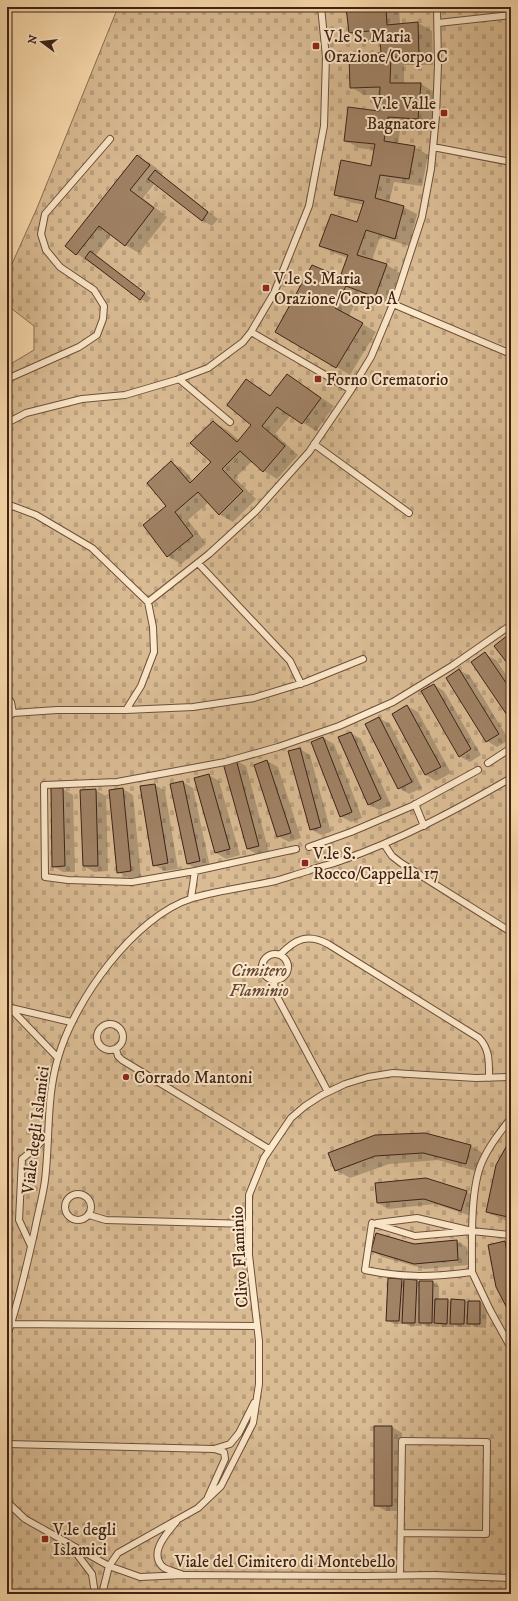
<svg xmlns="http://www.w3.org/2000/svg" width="518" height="1601" font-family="'IM FELL DW Pica',serif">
<defs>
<pattern id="cemetery-stones" width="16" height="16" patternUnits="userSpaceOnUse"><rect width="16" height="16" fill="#dabc94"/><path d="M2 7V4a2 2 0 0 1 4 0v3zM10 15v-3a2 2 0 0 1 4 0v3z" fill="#bca17f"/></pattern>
</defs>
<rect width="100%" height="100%" fill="#fadbad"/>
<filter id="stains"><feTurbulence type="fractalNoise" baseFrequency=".005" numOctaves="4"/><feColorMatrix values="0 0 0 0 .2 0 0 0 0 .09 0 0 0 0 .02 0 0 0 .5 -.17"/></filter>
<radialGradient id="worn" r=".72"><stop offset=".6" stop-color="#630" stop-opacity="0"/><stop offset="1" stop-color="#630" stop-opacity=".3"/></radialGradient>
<path fill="url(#cemetery-stones)" stroke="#8c6f56" d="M118 7H511V1594H7V366L34 350V326L7 305V275L37 208Z"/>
<path fill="#0003" d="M347 7H399L400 25 418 23 432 31 433 65H404V84H421L434 92 432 126 401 124 398 144 415 147 428 155 422 186 394 182 389 203 403 207 417 214 409 246 380 237 372 260 387 265 400 273 388 304 360 293 349 316 376 332 350 375 277 331 340 278 348 258 334 253 321 246 358 223 364 205 349 202 336 194 372 167 375 150 359 148 345 140 379 112 381 95H364L351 87 382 54 381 39 364 41 350 33Z
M137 156 151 164 163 173 162 175 218 219 212 226 202 220 155 183 143 198 167 217 139 253 125 245 112 234 96 255 151 298 147 303 66 246Z
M287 375 334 406 316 431 291 415 275 434 298 455 277 479 264 471 252 461 235 478 256 499 233 522 219 514 209 502 188 520 206 544 181 564 168 556 167 506 171 462 184 470 193 481 212 462 213 422 227 430 239 440 253 425 247 380 271 396Z
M485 654 496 660 511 682V719Z
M459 670 470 676 509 740 497 747 487 741Z
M434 685 444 691 481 755 470 762 459 756Z
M407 706 418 712 451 773 436 781 426 775 393 714Z
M379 718 390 724 422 788 409 794 399 788Z
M351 733 361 739 391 805 379 810 369 804Z
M323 738 334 744 362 818 351 822 340 816Z
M300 749 310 755 331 832 321 835 310 829Z
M235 760 246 766 269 852 258 855 248 849Z
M267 761 278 767 301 838 289 842 278 836Z
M209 775 219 781 240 855 226 859 216 853 196 779Z
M183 782 193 788 210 867 198 870 188 864Z
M155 785 165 791 178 869 165 871 154 865Z
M63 789 73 795 75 872H63L53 866Z
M123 789 133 795 141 877 129 878 118 872Z
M95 790 106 796 108 871 94 872 84 866Z
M511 1140V1222L501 1219 487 1211Z
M471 1146 484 1154 479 1172 438 1160 389 1164 350 1178 336 1170 330 1153Z
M426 1179 467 1192 477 1198 471 1216 435 1204 388 1209 378 1203Z
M456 1241 467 1247 468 1265 425 1269 382 1257 372 1251 414 1245Z
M505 1242 511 1246V1314Z
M401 1280 405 1282 417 1281 420 1283 432 1282 439 1286V1300H448L452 1302 465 1301 469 1303V1302H480L487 1306 486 1328 475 1327 471 1325V1327H458L454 1325V1327H442L439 1325V1327L427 1326 422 1324V1326H410L406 1324H394L387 1320Z
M392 1427 402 1433V1511H386L375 1505Z"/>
<path fill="#a08265" stroke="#3e2217" d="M346 7H386L387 25 418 22 419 57H391L390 83H421L418 119 388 117 384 141 415 146 409 179 380 175 375 198 404 206 395 239 366 230 357 255 387 264 375 297 346 286 335 308 363 323 336 368 275 332 312 265 340 277 348 255 319 246 331 214 357 222 364 201 334 195 341 160 371 166 375 144 344 141 348 107 379 111 380 87 350 88 349 54 381 53 379 30 349 33Z
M137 155 150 165 130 190 154 208 125 246 99 226 76 255 65 246Z
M155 170 208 212 202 221 148 179Z
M90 251 145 293 140 300 85 258Z
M287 374 321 398 302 424 277 407 262 426 285 446 263 472 240 451 222 469 243 491 219 515 198 492 175 512 193 536 167 557 143 525 166 506 147 483 171 461 190 483 211 462 190 443 213 421 237 442 251 425 227 405 246 379 270 396Z
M508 635 511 638V668L494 646Z
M485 652 511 690V721L471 662Z
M459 669 499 734 486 742 446 678Z
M434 684 471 749 459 757 421 691Z
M407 705 441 767 425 775 392 714Z
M379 717 412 782 398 789 365 724Z
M351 732 381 799 368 805 338 737Z
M323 737 352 812 340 817 311 742Z
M300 748 321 827 310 830 288 751Z
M236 759 259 846 247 849 223 763Z
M267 760 291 833 277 837 254 765Z
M209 774 230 849 215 853 194 778Z
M183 781 200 861 187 864 170 784Z
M155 784 168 863 153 866 140 786Z
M51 788H63L65 866 52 867Z
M123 788 131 871 117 873 109 790Z
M96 789 98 866H83L80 790Z
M425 1133 471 1145 466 1164 423 1153 375 1156 335 1171 328 1153 375 1135Z
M511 1138V1201L508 1217 486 1212 496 1165Z
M426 1178 467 1191 461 1211 424 1199 377 1203 375 1183Z
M376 1233 414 1244 457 1240 458 1260 414 1264 371 1251Z
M505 1241 511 1275V1316L496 1287 488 1245Z
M388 1278 402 1279 399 1321H386Z
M404 1279 417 1280 415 1323H402Z
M419 1281H433L432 1323H419Z
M435 1299H448L447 1324 434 1323Z
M451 1299 465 1300 464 1324H450Z
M468 1301H480V1324H467Z
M374 1426H392V1506H374Z"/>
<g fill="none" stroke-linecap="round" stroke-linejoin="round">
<defs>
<path id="lane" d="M438 23 511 15
M433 147 511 162
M393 304 511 354
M251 332 351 390
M7 379 79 347 97 335 103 319 104 306 94 290 60 267 46 250 41 234 45 214 110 139
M179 379 230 422
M7 423 26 413 82 399 125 395 176 380 208 368 243 342 251 332 274 293 309 206 324 126 326 57 321 7
M314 444 409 513
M7 504 36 515 92 548 148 602 209 554 256 511 309 452 351 390 371 357 396 297 422 217 431 169 436 116 438 65 437 7
M198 563 290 661 301 684
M7 697 11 702 13 713
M126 710 141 686 154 652 153 627 148 602
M7 717 13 713 57 710H126L193 707 254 698 306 682 363 659
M488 763 511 748
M415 804 424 826
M384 844 392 856 401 863 511 932
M309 847 351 832 412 806 478 770
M296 849 195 871 132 882 68 880 45 877 44 785 117 782 225 762 278 747 339 726 393 702 452 666 511 625
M191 898 195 871
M262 967a13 13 0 1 1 26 0a13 13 0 1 1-26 0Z
M280 955C295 939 308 933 328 944L479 1038C490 1049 489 1063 489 1078
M274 980 275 993 328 1092
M10 1008 58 1058
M11 1008 71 1022
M97 1037a13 13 0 1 1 26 0a13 13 0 1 1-26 0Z
M116 1049 118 1056 122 1060 269 1149
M65 1207a13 13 0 1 1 26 0a13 13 0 1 1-26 0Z
M89 1215 106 1220 249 1224
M377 1223 417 1218 472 1231 511 1235
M472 1231 415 1236 372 1223 365 1270C403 1278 434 1277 472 1272 472 1242 470 1189 482 1162 489 1146 500 1132 511 1118
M31 1246 19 1220 22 1159 35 1148 48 1135
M472 1272 490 1310 511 1348
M9 1324 257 1326
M7 1336C19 1301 27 1265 35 1229 38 1213 43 1196 45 1180 50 1139 46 1098 58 1058 74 1001 134 916 193 898 220 890 248 887 275 881 286 878 297 874 308 871 318 867 329 865 340 861 400 840 456 810 511 778
M7 1444 214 1449 230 1444 239 1433 254 1403
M208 1497 225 1459 224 1452 214 1449
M7 1502 25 1519 109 1566 140 1577 184 1575 366 1576 434 1575 511 1578
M176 1522C167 1533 148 1553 163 1567 167 1570 176 1572 181 1574
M70 1545 92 1574 95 1594
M400 1575 402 1441 487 1442 486 1534 401 1533
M102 1594 109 1566 118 1553 198 1508 221 1486 253 1423 259 1384V1341L249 1255V1195L264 1158 291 1118 305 1106 322 1095 345 1084 368 1077 393 1073 476 1078 511 1077"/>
</defs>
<use href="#lane" stroke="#6d503c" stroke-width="8"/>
<use href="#lane" stroke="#fce8ca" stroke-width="6"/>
</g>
<g fill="#8f2418" stroke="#fce8ca" stroke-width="1.5">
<rect x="312" y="42" width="8" height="8" rx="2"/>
<rect x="440" y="109" width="8" height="8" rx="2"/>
<rect x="262" y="284" width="8" height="8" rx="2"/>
<rect x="314" y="375" width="8" height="8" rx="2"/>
<rect x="301" y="859" width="8" height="8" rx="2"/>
<circle cx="126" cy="1077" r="4"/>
<rect x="41" y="1535" width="8" height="8" rx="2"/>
</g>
<g text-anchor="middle" stroke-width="4" stroke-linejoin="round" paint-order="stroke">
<g font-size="17" fill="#3e2217" stroke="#fce8ca" text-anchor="start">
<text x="324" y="42">V.le S. Maria<tspan x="324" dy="20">Orazione/Corpo C</tspan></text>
<text x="436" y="109" text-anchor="end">V.le Valle<tspan x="436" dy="20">Bagnatore</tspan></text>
<text x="274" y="284">V.le S. Maria<tspan x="274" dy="20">Orazione/Corpo A</tspan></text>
<text x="326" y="385">Forno Crematorio</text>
<text x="313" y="859">V.le S.<tspan x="313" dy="20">Rocco/Cappella 17</tspan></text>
<text x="134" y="1083">Corrado Mantoni</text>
<text x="53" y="1535">V.le degli<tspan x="53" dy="20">Islamici</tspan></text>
</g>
<g font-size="17" font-style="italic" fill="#654836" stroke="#fce8ca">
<text x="259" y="976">Cimitero<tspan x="259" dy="20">Flaminio</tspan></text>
</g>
<g font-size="17" fill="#3e2217" stroke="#fce8ca">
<text transform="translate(35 1130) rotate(-83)" y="6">Viale degli Islamici</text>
<text transform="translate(239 1257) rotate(-93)" y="6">Clivo Flaminio</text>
<text x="285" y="1567">Viale del Cimitero di Montebello</text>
</g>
</g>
<rect width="518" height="1601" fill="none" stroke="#fadbad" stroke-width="24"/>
<rect x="8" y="8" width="502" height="1585" fill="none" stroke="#3e2217" stroke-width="2"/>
<rect x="12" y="12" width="494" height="1577" fill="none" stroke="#3e2217"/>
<g transform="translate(42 42) rotate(285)" stroke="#fce8ca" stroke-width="3" paint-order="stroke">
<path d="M0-3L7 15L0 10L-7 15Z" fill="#3e2217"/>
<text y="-6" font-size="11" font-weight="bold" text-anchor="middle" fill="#3e2217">N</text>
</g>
<rect width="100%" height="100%" filter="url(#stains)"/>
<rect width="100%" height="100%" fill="url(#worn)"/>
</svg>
